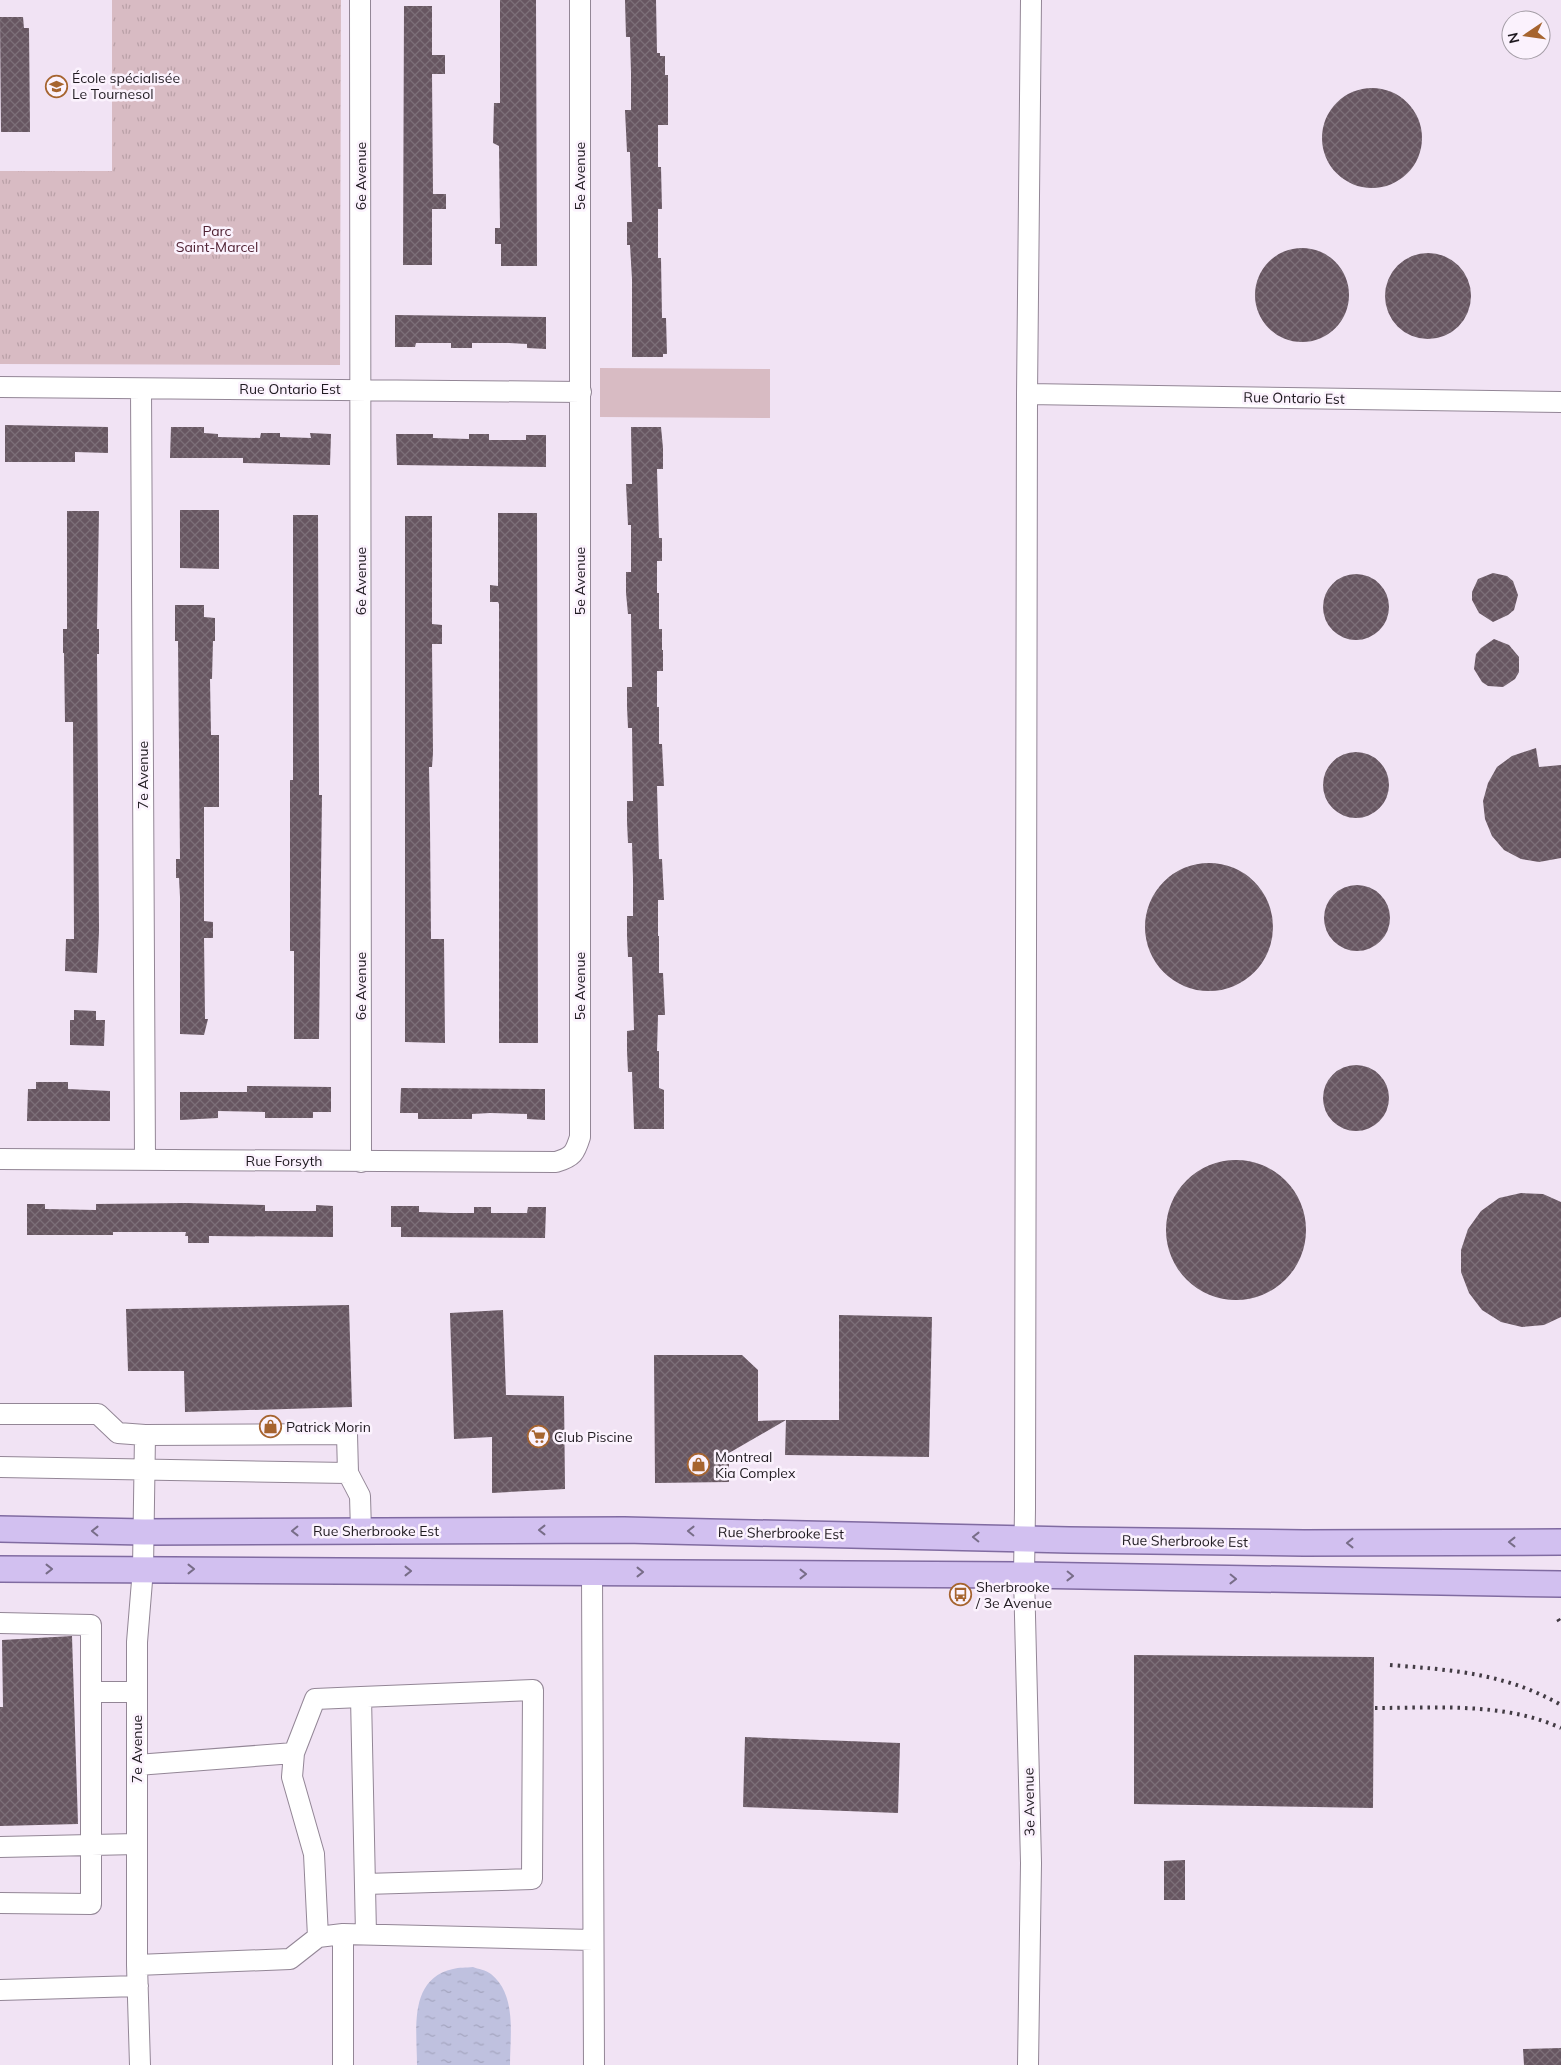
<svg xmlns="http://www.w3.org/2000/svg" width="1561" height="2065" font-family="Mulish,sans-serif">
<defs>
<pattern id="park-tufts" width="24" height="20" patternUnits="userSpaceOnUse" patternTransform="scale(1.25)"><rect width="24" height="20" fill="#d8bbc3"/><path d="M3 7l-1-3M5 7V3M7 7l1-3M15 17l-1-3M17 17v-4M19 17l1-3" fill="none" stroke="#b9a0a7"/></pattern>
<pattern id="water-ripples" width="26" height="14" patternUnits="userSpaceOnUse" patternTransform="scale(1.25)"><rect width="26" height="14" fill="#bfc1df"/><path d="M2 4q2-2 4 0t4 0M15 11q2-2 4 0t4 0" fill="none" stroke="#a4a5bf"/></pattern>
<pattern id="building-cross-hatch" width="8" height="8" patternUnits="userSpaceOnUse" patternTransform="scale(1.25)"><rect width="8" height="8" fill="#675661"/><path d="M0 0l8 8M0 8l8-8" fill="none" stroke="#7c6f78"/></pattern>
</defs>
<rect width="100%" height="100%" fill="#f1e3f4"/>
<path fill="#d8bbc3" d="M600 368 770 369V418L600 417Z"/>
<path fill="url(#park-tufts)" d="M112 0H341L340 365 0 364V171H112Z"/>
<path fill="url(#water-ripples)" d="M473 1967C478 1969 486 1970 491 1974 517 1995 510 2035 510 2065H417C417 2030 408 1979 453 1969 459 1967 466 1968 473 1967Z"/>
<path fill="url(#building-cross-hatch)" d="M500 0H536L537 266H501V244H495V228H500L499 146 493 143 494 103H500Z
M625 0H656L657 53H660V56H665V75H668V125H658V167H661L662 209H658V258H661L662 318H666L667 354H663V357H632V279L630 245H627V222H632L631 188 630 152H627L625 110H631V73L630 37H626Z
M404 6H432V55H445V74H432L433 194H446V209H432V265H403Z
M0 17H23L24 28H29L30 132H1Z
M1322 138a50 50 0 1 1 100 0a50 50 0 1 1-100 0Z
M1255 295a47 47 0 1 1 94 0a47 47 0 1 1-94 0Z
M1385 296a43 43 0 1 1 86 0a43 43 0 1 1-86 0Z
M395 315 546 317V349L527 348V344L509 343H472V348H451V343H416L415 347H395Z
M5 425 108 427V453L75 452V462H5Z
M171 427H204V433L218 434V437L260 438 261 433H280V437L311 438 310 433 331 434 330 465 243 463V458H170Z
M631 427H661L663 448V469H657L659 538H662V561H657V593H659V629H662V650H663V671H657V707H659V744H662L664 786H657L659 859H662L664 900H658V936H659V973H663L665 1015H658L657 1051H659V1088L664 1090V1129H634L632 1072H628L627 1051V1031L634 1030 632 957H628L627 936V916H633V879L632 843H628L627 822V801H633L632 728H628L627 707V687H632L631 614H628L626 593V572H631V525H628L626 484H632Z
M396 434H433V438L469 439V434H489V440H526V435H546V467L397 465Z
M180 510H219V569L180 568Z
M67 511H99L97 629H99V654H97L99 931 97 973 65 971 66 939H74L73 722H65L64 653H63V629H67Z
M498 513H537L538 1043H499V604L498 602H490V585L498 586Z
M293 515H318L319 781V795H322L319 1039H294V951H290V780H293Z
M405 516H432V624L442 625V644H432L433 753 432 767H429L430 825 431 939H444L445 1043 405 1042Z
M1493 573 1507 576 1513 581 1518 595 1514 610 1508 615 1493 622 1479 613 1472 600V592L1478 579Z
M1323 607a33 33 0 1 1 66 0a33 33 0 1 1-66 0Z
M175 605H204V617L215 618V641H213L212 679H210L211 735H219V807H204V921L213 922V938H204L205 1019H208L204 1035 180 1034V897L179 878H176V859H180L178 641H175Z
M1494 639 1509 645 1519 657V672L1515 679 1503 687 1488 686 1482 682 1474 669 1476 654 1481 648Z
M1536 748 1539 767 1561 765V858L1539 862 1521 859 1504 850 1492 836 1485 819 1483 801 1488 783 1497 767 1512 756Z
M1323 785a33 33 0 1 1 66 0a33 33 0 1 1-66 0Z
M1145 927a64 64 0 1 1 128 0a64 64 0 1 1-128 0Z
M1324 918a33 33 0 1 1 66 0a33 33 0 1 1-66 0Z
M74 1010 96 1011V1020H105L104 1046 70 1045V1020H74Z
M1323 1098a33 33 0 1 1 66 0a33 33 0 1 1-66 0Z
M36 1082H68V1089L110 1091V1121H27L28 1089H36Z
M247 1086 331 1087V1112H313V1118H265V1112L218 1111V1118L180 1120V1092H247Z
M401 1088 545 1089V1120L527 1119V1114L490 1113 472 1114V1119H418V1113H400Z
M1166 1230a70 70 0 1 1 140 0a70 70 0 1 1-140 0Z
M1521 1193 1543 1194 1561 1202V1317L1544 1325 1522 1327 1501 1322 1482 1310 1469 1293 1461 1272V1250L1468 1229 1481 1211 1499 1198Z
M186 1203 265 1205V1211H316V1205L333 1206V1237L209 1236V1243H188V1236H185L186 1232H113V1235H27V1204H45V1209L96 1210V1204Z
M391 1206H419V1212L451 1213H474V1207H491V1213H527L528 1207H546L545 1238 401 1237V1227H391Z
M349 1305 352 1407 185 1412 184 1371H128L126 1309Z
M503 1310 506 1395 564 1396 565 1489 492 1493V1437L454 1439 450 1313Z
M839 1315 932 1317 929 1457 785 1455 786 1420H839Z
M654 1355H742L758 1370V1421L786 1420 729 1453V1482L655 1483Z
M72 1636 78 1824 0 1826V1707H3L2 1640Z
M1134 1655 1374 1657 1373 1808 1134 1804Z
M745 1737 900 1743 898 1813 743 1807Z
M1185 1860V1900H1164V1861Z
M1561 2048V2065H1524L1523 2049Z"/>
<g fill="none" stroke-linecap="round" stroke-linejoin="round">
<defs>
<path id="minor" d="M360 0 361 1162
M0 387 581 392
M141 389 145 1160
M1027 394 1561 402
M0 1159 556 1162C573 1157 575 1153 580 1137V0
M0 1414H98L118 1433 145 1435 143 1569 137 1642V1965L140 2065
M145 1435 347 1434 348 1473
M0 1467 348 1473 360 1496 361 1531
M592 1572 594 2065
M0 1623 91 1625V1904L0 1903
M92 1692H137
M294 1753 292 1777 314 1854 318 1937
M137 1765 294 1753 315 1699 361 1697
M0 1847 137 1844
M365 1884 532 1879 533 1690 361 1697 366 1934
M343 1934V2065
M137 1965 290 1959 318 1937 343 1934 593 1940
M0 1990 138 1986
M1028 2065 1031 1863 1024 1575 1025 1509 1027 394 1031 0"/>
<path id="major" d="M0 1529 144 1532 624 1530 1069 1540 1304 1543 1561 1542
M0 1569 1024 1575 1561 1584"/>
</defs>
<use href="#minor" stroke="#938696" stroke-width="22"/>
<use href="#major" stroke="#806ba1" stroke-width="28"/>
<use href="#minor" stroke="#fff" stroke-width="20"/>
<use href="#major" stroke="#d2c0f0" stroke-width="25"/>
<path stroke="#423b43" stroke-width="4" stroke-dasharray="2.5 5" stroke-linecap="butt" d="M1558 1619 1561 1624
M1390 1665C1452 1670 1505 1673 1561 1705
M1375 1708C1436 1708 1504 1702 1561 1728"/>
</g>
<defs><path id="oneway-chevron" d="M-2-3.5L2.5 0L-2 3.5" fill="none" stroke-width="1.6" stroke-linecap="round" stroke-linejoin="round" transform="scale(1.25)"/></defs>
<g stroke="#786d88">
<use href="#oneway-chevron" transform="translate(542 1530) rotate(180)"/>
<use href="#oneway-chevron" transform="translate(95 1531) rotate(-179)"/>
<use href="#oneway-chevron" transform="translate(295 1531) rotate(179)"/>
<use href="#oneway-chevron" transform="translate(691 1531) rotate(-179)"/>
<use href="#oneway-chevron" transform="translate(976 1537) rotate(-179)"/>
<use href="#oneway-chevron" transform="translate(1512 1542) rotate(180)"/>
<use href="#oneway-chevron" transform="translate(1350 1543) rotate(180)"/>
<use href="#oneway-chevron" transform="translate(49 1569)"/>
<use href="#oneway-chevron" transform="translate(191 1569)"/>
<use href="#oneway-chevron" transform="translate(408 1571)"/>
<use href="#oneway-chevron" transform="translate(640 1572)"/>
<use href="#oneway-chevron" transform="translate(803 1574)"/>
<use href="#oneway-chevron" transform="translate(1070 1576) rotate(1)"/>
<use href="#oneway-chevron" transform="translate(1233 1579) rotate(1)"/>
</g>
<defs>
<symbol id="school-ring" viewBox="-11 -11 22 22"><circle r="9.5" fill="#fbf2fd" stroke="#a6642f" stroke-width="1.5"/><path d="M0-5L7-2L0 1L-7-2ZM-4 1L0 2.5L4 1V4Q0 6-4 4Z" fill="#a6642f"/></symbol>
<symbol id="shop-ring" viewBox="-11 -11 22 22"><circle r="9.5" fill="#fbf2fd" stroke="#a6642f" stroke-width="1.5"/><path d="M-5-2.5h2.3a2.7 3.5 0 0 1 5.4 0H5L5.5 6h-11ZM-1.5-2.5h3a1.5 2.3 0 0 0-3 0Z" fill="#a6642f"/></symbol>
<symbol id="supermarket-ring" viewBox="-11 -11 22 22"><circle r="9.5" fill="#fbf2fd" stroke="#a6642f" stroke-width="1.5"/><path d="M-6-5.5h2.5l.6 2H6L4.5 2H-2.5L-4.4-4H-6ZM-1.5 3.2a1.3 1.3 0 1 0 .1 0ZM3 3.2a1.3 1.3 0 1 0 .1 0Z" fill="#a6642f"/></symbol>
<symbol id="bus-ring" viewBox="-11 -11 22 22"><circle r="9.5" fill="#fbf2fd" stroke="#a6642f" stroke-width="1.5"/><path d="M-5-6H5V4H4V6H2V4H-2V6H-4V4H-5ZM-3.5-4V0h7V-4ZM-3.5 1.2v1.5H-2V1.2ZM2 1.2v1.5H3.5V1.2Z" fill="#a6642f"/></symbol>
</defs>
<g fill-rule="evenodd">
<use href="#school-ring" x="44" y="74" width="25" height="25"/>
<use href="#shop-ring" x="258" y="1414" width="25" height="25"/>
<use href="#supermarket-ring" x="526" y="1424" width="25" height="25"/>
<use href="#shop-ring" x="686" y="1452" width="25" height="25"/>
<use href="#bus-ring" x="948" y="1582" width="25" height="25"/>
</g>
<g text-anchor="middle" stroke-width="5" stroke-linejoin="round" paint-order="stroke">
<g font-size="14" fill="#1f1a20" stroke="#fbf2fd" text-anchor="start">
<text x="72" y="83">École spécialisée<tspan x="72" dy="16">Le Tournesol</tspan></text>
<text x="286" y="1432">Patrick Morin</text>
<text x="554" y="1442">Club Piscine</text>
<text x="715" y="1462">Montreal<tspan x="715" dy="16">Kia Complex</tspan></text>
<text x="976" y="1592">Sherbrooke<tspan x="976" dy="16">/ 3e Avenue</tspan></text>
</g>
<g font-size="14" fill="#1f1a20" stroke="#fbf2fd">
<text transform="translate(361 176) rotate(-90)" y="5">6e Avenue</text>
<text transform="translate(580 176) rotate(-90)" y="5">5e Avenue</text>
<text x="290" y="394">Rue Ontario Est</text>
<text transform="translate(1294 398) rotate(1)" y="5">Rue Ontario Est</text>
<text transform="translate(361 581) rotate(-90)" y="5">6e Avenue</text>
<text transform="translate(580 581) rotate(-90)" y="5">5e Avenue</text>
<text transform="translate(143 775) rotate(-90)" y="5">7e Avenue</text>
<text transform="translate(361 986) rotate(-90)" y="5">6e Avenue</text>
<text transform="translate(580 986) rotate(-90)" y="5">5e Avenue</text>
<text x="284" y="1166">Rue Forsyth</text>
<text x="376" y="1536">Rue Sherbrooke Est</text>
<text transform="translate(781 1533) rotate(1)" y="5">Rue Sherbrooke Est</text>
<text transform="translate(1185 1541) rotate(1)" y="5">Rue Sherbrooke Est</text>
<text transform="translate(137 1749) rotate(-90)" y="5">7e Avenue</text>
<text transform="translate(1029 1802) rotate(-91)" y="5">3e Avenue</text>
</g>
<g font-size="14" fill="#4f2132" stroke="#fbf2fd">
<text x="217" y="236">Parc<tspan x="217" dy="16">Saint-Marcel</tspan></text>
</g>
</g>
<g transform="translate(1526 35) rotate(257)"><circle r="24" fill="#fbf2fd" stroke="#a39ca5"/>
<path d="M0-4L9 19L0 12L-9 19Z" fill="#a6642f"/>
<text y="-8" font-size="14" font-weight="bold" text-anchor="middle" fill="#1f1a20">N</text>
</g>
</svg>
